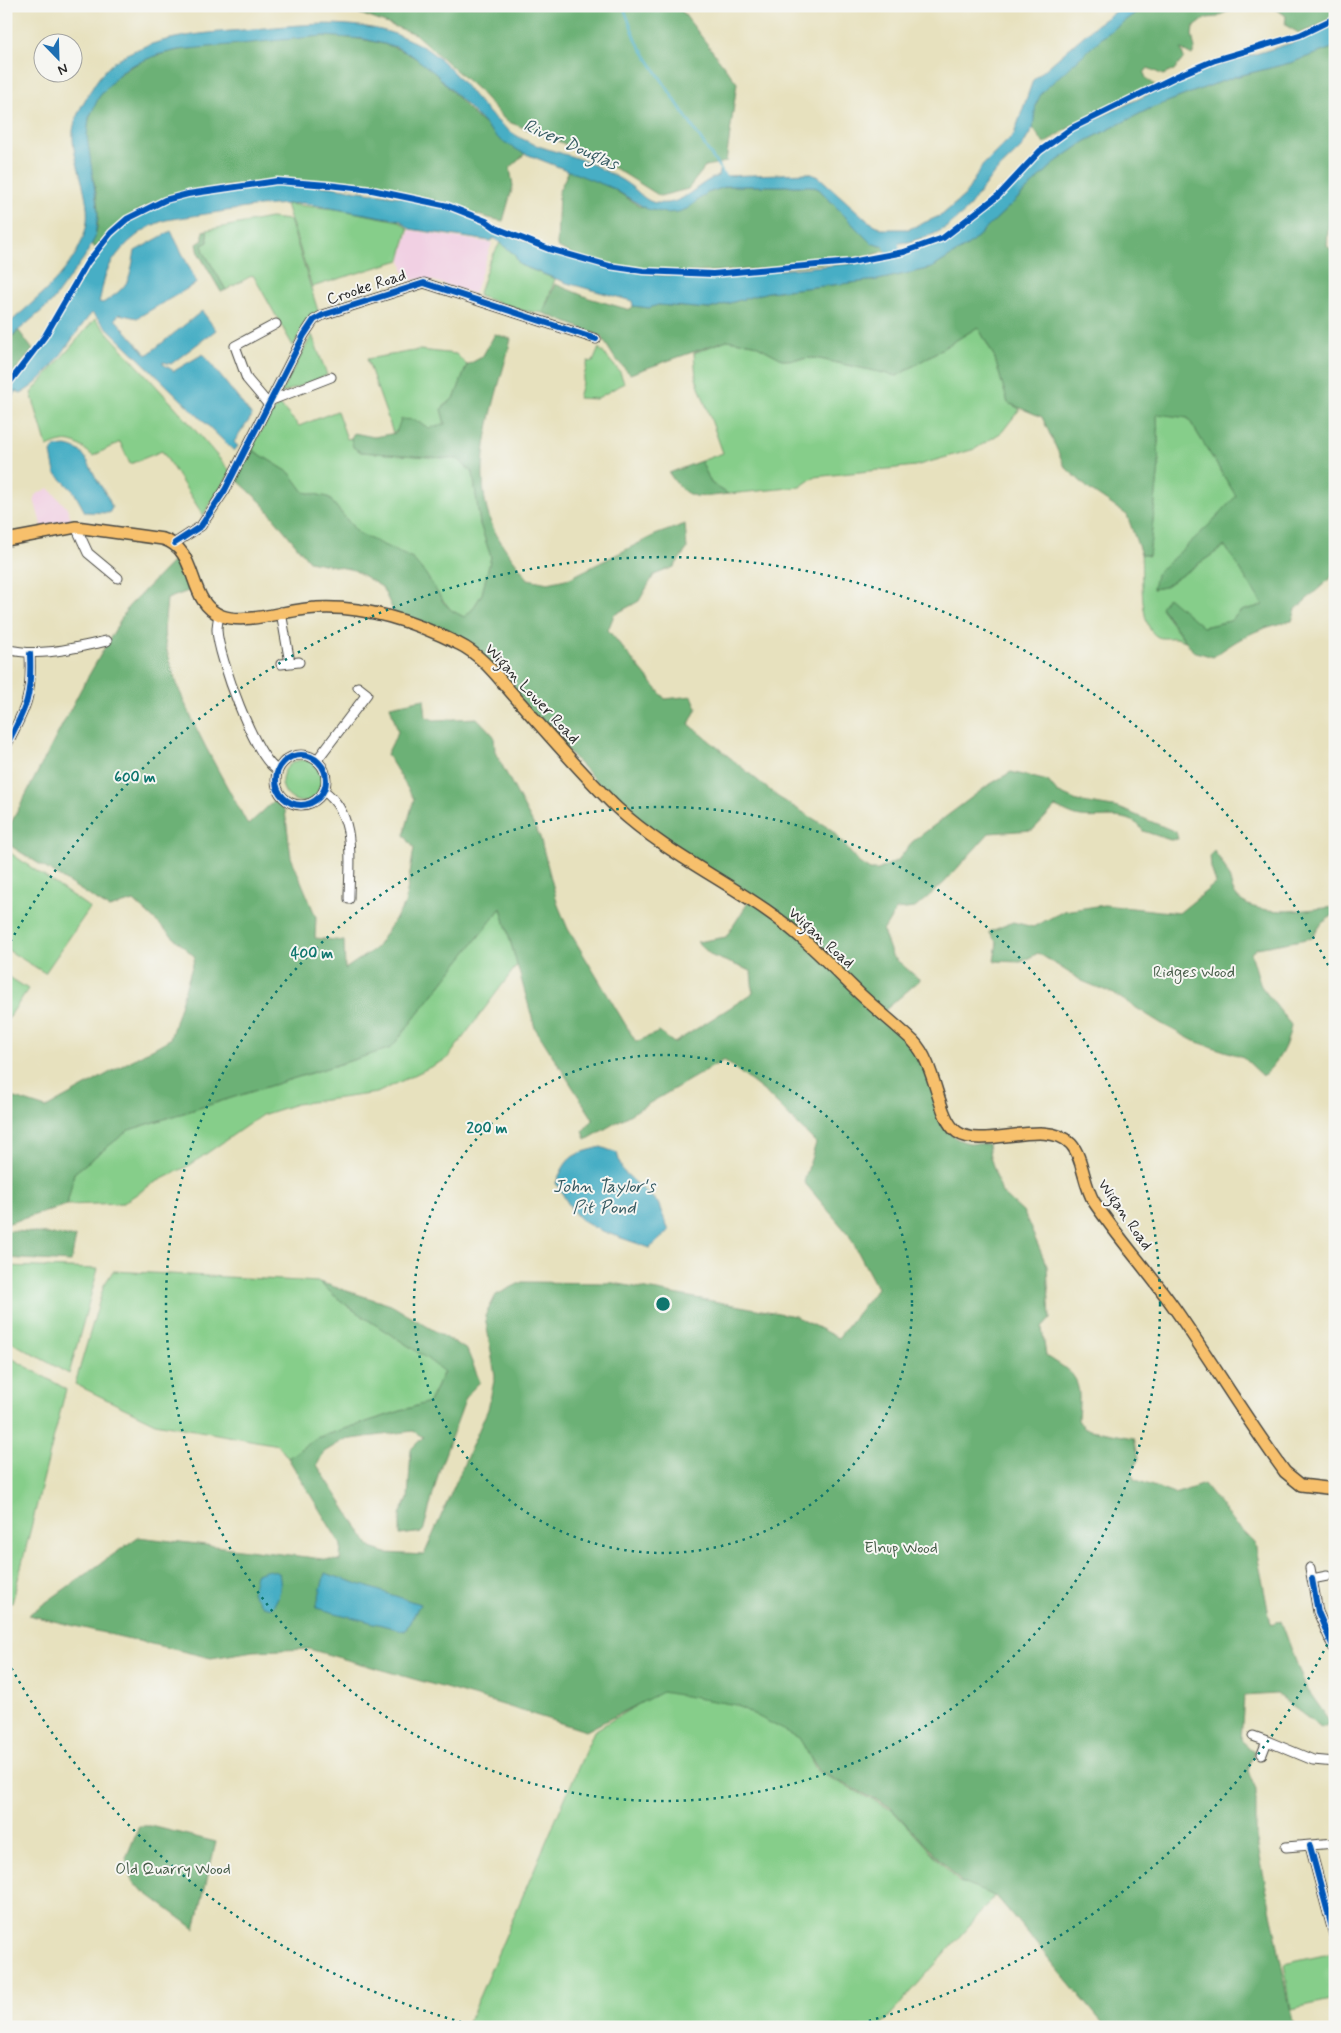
<svg xmlns="http://www.w3.org/2000/svg" width="1341" height="2033" font-family="Mynerve,sans-serif">
<rect width="100%" height="100%" fill="#f6f6f2"/>
<filter id="ink" filterUnits="userSpaceOnUse"><feTurbulence type="fractalNoise" baseFrequency=".02" numOctaves="2"/><feDisplacementMap in="SourceGraphic" scale="10" xChannelSelector="R" yChannelSelector="G"/><feConvolveMatrix kernelMatrix="1 2 1 2 8 2 1 2 1" color-interpolation-filters="sRGB"/></filter>
<filter id="wash" filterUnits="userSpaceOnUse"><feTurbulence type="fractalNoise" baseFrequency=".0096" numOctaves="4" result="noise"/><feDisplacementMap in="SourceGraphic" scale="20" xChannelSelector="R" yChannelSelector="G"/><feGaussianBlur stdDeviation="1.12" result="paint"/><feColorMatrix in="noise" values="0 0 0 0 0 0 0 0 0 0 0 0 0 0 0 0 0 1.4 0 .05"/><feComposite in="paint" operator="in"/></filter>
<g filter="url(#wash)">
<rect width="100%" height="100%" fill="#e7e1be"/>
<path fill="#f1d0e3" d="M409 230 492 243 474 294 434 281 420 279 406 281 401 260Z
M49 488 67 508 72 521 42 528 34 499 35 495Z"/>
<path fill="#86ce8a" stroke="#587c5a" d="M286 204 336 209 399 221 408 229 400 260 312 287Z
M270 218 290 220 318 311 306 323 293 346 253 275 226 290 204 252 202 245 208 242 207 230Z
M500 243 514 254 520 265 555 279 543 313 525 311 478 296 489 262Z
M95 319 178 410 231 472 203 515 162 451 130 464 120 442 93 456C75 441 69 437 47 447L31 393Z
M978 327 994 356 1008 403 1020 409 1002 432 975 449 915 466 814 477 800 487 728 494 711 483 701 461 723 453 696 378 694 353 727 340 754 344 784 360 815 358 897 376Z
M312 335 327 375 280 394Z
M599 348 620 372 624 383 596 399 578 398 588 361 593 362Z
M420 350 456 354 467 365 455 397 441 409 445 424 429 428 415 420 393 433 367 359Z
M279 404 299 426 337 411 347 439 351 438 353 447 361 452 458 459 473 473 480 524 491 557 482 594 472 610 464 617 451 610 435 590 358 533 328 497 304 492 290 473 251 449 269 417Z
M1157 413 1188 418 1236 496 1153 589 1164 587 1225 546 1264 605 1241 611 1230 621 1203 627 1161 608 1185 641C1173 635 1165 640 1158 637 1138 628 1143 572 1141 554L1149 556 1159 466Z
M282 781a21 21 0 1 1 42 0a21 21 0 1 1-42 0Z
M6 850 90 908 45 973 6 949Z
M501 908 517 965 447 1059 377 1093 296 1104 262 1115 190 1165 152 1184 123 1203 67 1205 74 1173 129 1130 391 1048Z
M6 975 28 989 6 1022Z
M6 1266 98 1269 69 1374 6 1339Z
M113 1271 319 1282C356 1318 404 1339 444 1371L429 1402 316 1438 288 1458 278 1445 155 1423 75 1384 104 1285Z
M6 1355 66 1389 12 1603 6 1602Z
M662 1690 733 1704 798 1735 817 1771 892 1810 959 1882 996 1895 880 2027H466L594 1731Z
M1333 1953 1335 1999 1291 2009 1284 1964Z"/>
<path fill="#6cb176" stroke="#4c6e50" fill-rule="evenodd" d="M352 6H678L737 83 726 162 706 166 688 189 660 196 618 170 556 140 506 121 479 91 415 34 358 13Z
M1145 6H1236L1218 17 1206 18 1193 28 1192 35 1195 49 1192 55 1181 49 1184 58 1174 70 1163 75 1148 68 1144 73 1146 78 1155 85 1072 126 1044 144 1033 128C1034 119 1034 107 1038 98 1047 78 1124 20 1145 6Z
M1272 6H1335V16L1314 28 1299 33 1285 25 1286 16Z
M323 36C366 38 405 43 437 75 453 92 467 110 485 125 498 136 509 148 526 153L510 168 513 186 503 221C479 217 454 206 430 200 358 182 283 176 209 189 188 192 167 196 147 206 127 216 110 231 95 248L92 244C108 210 87 170 87 135 87 120 93 105 102 93 134 49 191 48 240 43 268 40 295 37 323 36Z
M1335 47V216L1329 219 1327 246 1335 253V574L1296 609 1292 621C1257 628 1241 637 1213 657L1193 651 1161 607 1168 597 1203 627 1230 621 1241 611 1263 605 1225 546 1164 587 1153 589 1156 574 1208 526 1236 496 1188 418 1157 414 1159 466 1149 556 1141 554 1127 515 1090 490 1065 467 1042 417 1008 403 994 356 978 327 897 376 815 358 784 360 754 344 727 340 630 374 614 357 601 336 543 313 555 284 589 298 630 310 633 306 649 308 658 305 709 309 768 292 878 280 932 268 970 244 1057 161 1086 141 1149 109 1193 92 1234 77 1290 63Z
M569 170 612 188 639 206 666 213 687 209 707 193 728 186H811L819 189 871 243 889 248C869 266 694 274 659 272 633 271 578 261 557 246L559 191Z
M207 230 208 242 202 245 204 252 226 290 221 292 199 254 197 244 203 240V231Z
M19 331 33 350 13 373 6 374V341Z
M495 334 511 339C497 397 470 462 490 520 497 541 515 561 528 579L548 583 570 578 655 535 685 524 687 549 674 567 654 575 639 601 614 615 608 630 665 699 692 696 697 708 689 724 778 797 832 830 859 863 870 870H878L898 860 912 842 987 786 1011 772 1048 781 1057 792 1077 801 1119 808 1176 832 1178 839 1170 840 1143 831C1131 810 1101 820 1081 817 1072 816 1063 810 1055 807L1033 830 989 833 944 883 915 908 896 910 883 931 892 956 920 980 877 1017C894 1031 916 1044 927 1064 948 1102 926 1146 988 1144L990 1157 1002 1193 1024 1213 1047 1266 1050 1319 1042 1328 1046 1356C1080 1376 1081 1380 1078 1419L1085 1429 1134 1438 1139 1458 1132 1471 1134 1479 1174 1494 1204 1484 1233 1521 1255 1543 1271 1625 1281 1621 1305 1686 1331 1723 1321 1728 1276 1694 1244 1696 1241 1740 1254 1752 1248 1771 1256 1789V1837L1294 2027H1106L997 1897 962 1883 890 1807 819 1771 799 1738 736 1705 662 1692 586 1731 487 1700 309 1649 253 1651 211 1658 28 1615 138 1537 340 1561 341 1545 288 1458 316 1438 429 1402 444 1372C405 1339 356 1318 319 1282L391 1305 467 1350 480 1382 467 1395 440 1468 423 1532 400 1535V1514L408 1499 411 1449 423 1437 413 1431 344 1440 324 1452 317 1465 371 1548 386 1553 424 1555 488 1409 495 1376 485 1316 496 1295 522 1282 613 1283 795 1316 838 1338 877 1288 849 1235 804 1182 816 1143 766 1093 724 1060 586 1140 583 1131 593 1119 535 1028 501 908 391 1048 129 1130 74 1173 67 1205 6 1224V1095L46 1108 170 1039 195 957 134 901 109 908 6 843V827H9L81 689 128 607 178 556 191 590 167 599C166 613 163 628 165 641 175 700 220 772 248 825L275 800 285 811 291 857 316 917 315 938 344 941 345 969 376 948 405 904 414 848 404 835 414 799 387 754 398 732 390 706 424 699 426 717 434 720 477 718 494 736 495 752 540 837 558 905 568 929 636 1042 659 1032 674 1043 753 993 751 971 712 956 697 942 726 937 751 898 635 820 611 797 470 646 396 616 382 587 354 570 309 561 261 502 235 478 251 449 290 473 304 492 328 497 358 533 413 559 425 573 444 603 451 610 464 617 472 610 482 594 491 557 480 524 473 473 458 459 361 452 353 447 351 438 354 433 374 437 396 433 401 419 415 420 429 428 445 424 441 409 455 397 467 365 482 357ZM419 1604 405 1631 316 1607Z
M701 461 711 483 728 494C696 498 687 501 669 473Z
M1214 851C1220 859 1225 866 1228 875 1231 880 1231 888 1234 893 1251 920 1309 909 1335 907V914L1322 923 1312 938 1257 948 1251 953 1261 986 1291 1025C1288 1046 1278 1062 1263 1076L1243 1057 1194 1041 1162 1024 1114 994 1082 981 1038 953 1021 962 994 961 997 943 989 932 1013 922 1033 927 1064 911 1104 905 1179 913 1216 883 1211 868 1210 855Z
M6 1230 76 1237 71 1262 6 1258Z
M139 1826H151L216 1842 195 1929 134 1884 126 1858Z"/>
<path fill="#46aec5" stroke="#386c78" d="M1123 6H1145L1104 36 1042 92 1036 104 1033 128 1022 147 992 176 966 211 947 227 934 234 909 242 880 246 871 243 858 230 819 189 811 186H728L707 193 687 209 678 212 666 213 647 209 612 188 521 152 499 139 436 74 413 56 396 47 364 39 323 36 178 50 157 55 128 67 117 76 99 97 89 118 87 136 98 213 95 238 84 258 51 303 6 341V326C36 299 76 270 86 228 93 196 71 162 73 131 75 116 83 103 91 90 100 74 112 61 129 53 169 34 211 33 254 29 309 24 364 17 414 42 455 61 475 107 511 132 536 150 567 152 594 165 606 172 621 178 632 187 640 193 646 202 657 203 686 206 694 184 718 176L719 171 721 170 724 176 809 173 819 177 868 221 883 229H909L942 215 965 195 982 166 1014 134 1033 80 1096 25Z
M1335 25V47L1290 63 1234 77 1193 92 1149 109 1086 141 1057 161 970 244 932 268 878 280 768 292 709 309 658 305 649 308 633 306 632 301 567 283 520 265 514 254 494 238 490 241 410 229 400 220 302 203 259 206 166 220C143 227 119 247 108 269 103 279 102 292 99 302L103 303C130 285 129 282 135 251L171 231 197 283 137 318 119 314 115 319 147 355 202 311 216 330 171 364 163 362V364L174 371 203 354 252 416 234 442 238 446 234 451 92 313C71 337 49 380 21 393L16 391 6 405V389L39 348 101 248 110 237 132 220 167 201 181 197 277 184 332 187 415 199 445 207 485 223 496 232 516 237 558 254 616 269 659 275 711 276 857 263 908 253 943 241 998 199 1051 146 1074 129 1194 73 1301 40Z
M66 446C83 449 86 458 93 472 99 485 108 494 112 508L109 513 85 512 74 492 55 473 51 453 55 447Z
M601 1147 617 1153 622 1170 658 1203 669 1231 650 1248C632 1241 588 1229 577 1216 569 1207 563 1194 556 1183 568 1154 572 1155 601 1147Z
M269 1570 279 1573C282 1588 280 1596 272 1608L263 1606 252 1593 256 1574Z
M325 1573 420 1604 405 1631 316 1608Z"/>
<g fill="none" stroke-linecap="round" stroke-linejoin="round">
<path stroke="#46aec5" stroke-width="2.5" d="M623 6 637 42 726 178"/>
<path stroke="#46aec5" stroke-width="15" d="M890 238 896 266"/>
</g>
</g>
<g filter="url(#ink)">
<g fill="none" stroke-linecap="round" stroke-linejoin="round">
<defs>
<path id="minor" d="M272 400 331 377
M269 405 247 379 235 346 276 324
M76 527 88 553 118 578
M175 543 201 526 225 490 304 335 314 320 323 315 424 283 596 339
M281 612 290 663
M219 615C218 620 217 625 217 630 218 656 256 761 278 770
M6 649C40 658 73 648 107 641
M281 664 299 662
M6 746C26 707 32 699 30 654
M276 780a25 25 0 1 1 50 0a25 25 0 1 1-50 0Z
M317 760 367 694 358 687
M324 791C358 816 349 863 349 899
M1310 1568 1312 1579 1327 1576
M1312 1579 1318 1612 1335 1651
M1253 1736 1267 1741 1262 1754
M1267 1741 1313 1760 1335 1762
M1310 1846 1335 1939
M1286 1847 1335 1843"/>
<path id="major" d="M6 540 76 527 163 539C200 550 186 603 222 616 247 625 289 609 316 608 364 605 416 622 459 644 482 655 499 679 516 698 549 735 582 774 617 808 661 849 717 876 766 910 801 934 830 965 860 994 877 1010 896 1025 913 1041 937 1065 937 1118 957 1132 983 1151 1046 1117 1071 1144 1083 1157 1083 1184 1094 1202 1119 1239 1149 1272 1175 1309 1212 1362 1246 1419 1285 1472L1301 1485 1335 1489"/>
</defs>
<use href="#minor" stroke="#474641" stroke-width="11"/>
<use href="#major" stroke="#474641" stroke-width="14"/>
<use href="#minor" stroke="#fff" stroke-width="9"/>
<use href="#major" stroke="#f7c06c" stroke-width="11"/>
<defs>
<path id="cycleway" d="M6 387 45 336 87 263 111 233 127 219 165 200 188 194 277 181 328 185 372 190 448 206 486 221 496 228 549 249 609 266 643 271 713 274 851 262 904 252 943 238 999 195 1040 151 1072 128 1179 75 1215 60 1300 35 1335 18
M175 543 201 526 225 490 304 335 314 320 323 315 424 283 596 339
M6 746C26 707 32 699 30 654
M276 780a25 25 0 1 1 50 0a25 25 0 1 1-50 0Z
M1312 1579 1318 1612 1335 1651
M1310 1846 1335 1939"/>
</defs>
<use href="#cycleway" stroke="#f6f6f2" stroke-width="9"/>
<use href="#cycleway" stroke="#0057b8" stroke-width="6"/>
</g>
</g>
<g fill="none" stroke="#0f766e" stroke-width="2.5" stroke-dasharray="2.5 5">
<circle cx="663" cy="1304" r="249"/>
<circle cx="663" cy="1304" r="497"/>
<path d="M1334 1631A746 746 0 0 1 850 2026M476 2026A746 746 0 0 1 7 1660M7 948A746 746 0 0 1 1334 977"/>
</g>
<g text-anchor="middle" stroke-width="4" stroke-linejoin="round" paint-order="stroke">
<g font-size="16" fill="#2b2b2b" stroke="#f6f6f2">
<text transform="translate(366 286) rotate(-18)" y="6">Crooke Road</text>
<text transform="translate(533 693) rotate(47)" y="6">Wigan Lower Road</text>
<text transform="translate(822 937) rotate(42)" y="6">Wigan Road</text>
<text transform="translate(1126 1214) rotate(55)" y="6">Wigan Road</text>
</g>
<g font-size="16" fill="#465c48" stroke="#f6f6f2">
<text x="1194" y="977">Ridges Wood</text>
<text x="901" y="1553">Elnup Wood</text>
<text x="173" y="1874">Old Quarry Wood</text>
</g>
<g font-size="18" font-style="italic" fill="#345961" stroke="#f6f6f2">
<text transform="translate(571 144) rotate(24)" y="6">River Douglas</text>
<text x="604" y="1192">John Taylor's<tspan x="604" dy="21">Pit Pond</tspan></text>
</g>
</g>
<circle cx="663" cy="1304" r="8" fill="#0f766e" stroke="#f6f6f2" stroke-width="2.5"/>
<g font-size="15" text-anchor="middle" font-weight="bold" fill="#0f766e" stroke="#f6f6f2" stroke-width="4" stroke-linejoin="round" paint-order="stroke">
<text x="135" y="782">600 m</text>
<text x="312" y="958">400 m</text>
<text x="487" y="1133">200 m</text>
</g>
<rect width="1341" height="2033" fill="none" stroke="#f6f6f2" stroke-width="25"/>
<g transform="translate(58 58) rotate(157)"><circle r="24" fill="#f6f6f2" stroke="#a5a5a2"/>
<path d="M0-4L9 19L0 12L-9 19Z" fill="#1f6fb2"/>
<text y="-8" font-size="14" font-weight="bold" text-anchor="middle" fill="#2b2b2b">N</text>
</g>
</svg>
